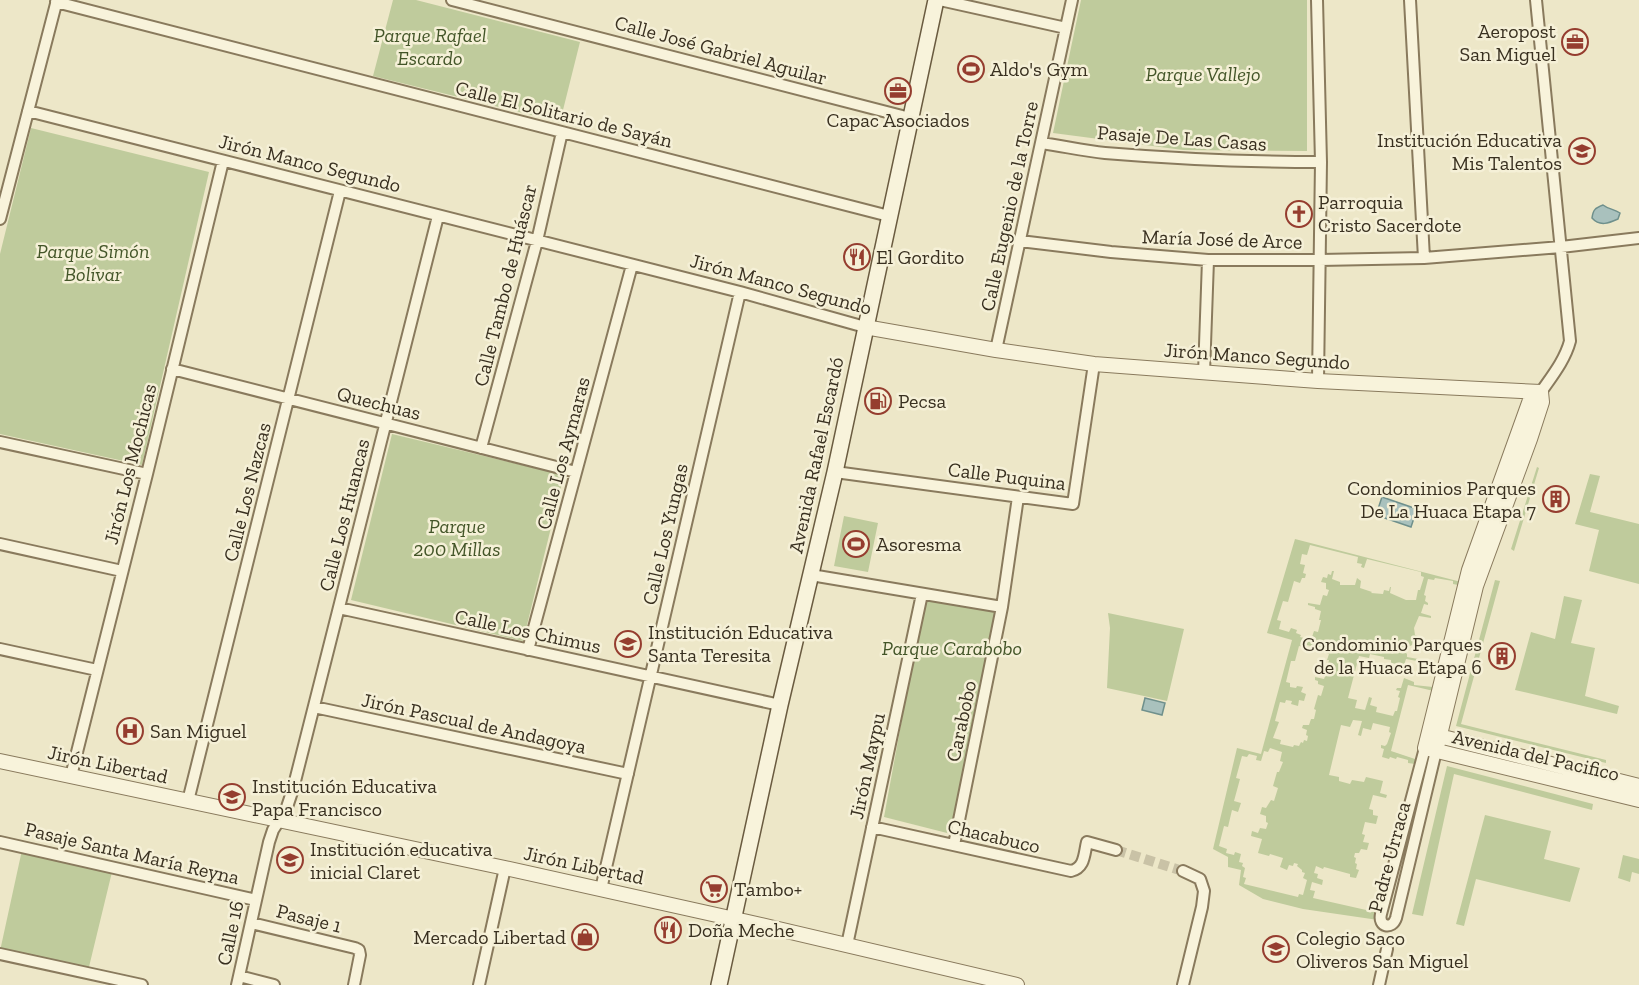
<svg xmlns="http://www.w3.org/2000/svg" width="1639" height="985" font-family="'Zilla Slab',serif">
<rect width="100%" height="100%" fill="#ede7c8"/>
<path fill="#bfcb9c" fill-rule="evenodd" d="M393 0H416L580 42 560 122 373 76Z
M1081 0H1307V151L1183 150 1053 133Z
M31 128 209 172 142 465 0 434V254Z
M392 434 564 475 523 641 351 600Z
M1537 467 1539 468 1514 551 1511 549Z
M1590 474 1600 476 1590 512 1639 524V584L1589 571 1599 530 1575 524Z
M844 516 878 523 868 572 834 566Z
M1295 539 1465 583 1438 692 1408 685 1391 751 1424 762 1381 914 1385 921 1303 909 1263 899 1239 885 1241 870 1228 867V857L1213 849 1237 748 1261 754 1292 640 1267 633ZM1310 545 1358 557 1357 563 1362 564 1361 567 1364 568 1367 559 1421 572V576L1424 577 1420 590H1418L1416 600H1406L1390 593 1391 587H1390L1389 591 1384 590 1383 594 1371 593 1372 592 1360 588 1361 581 1357 578 1355 585H1340V582L1332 579 1334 571H1332L1331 575 1328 574 1327 578 1323 577 1321 582 1326 583V589L1329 590 1327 596 1323 595 1320 605 1308 603V605L1315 607V609L1321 611 1319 620H1321L1318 632 1314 631 1311 640 1300 637 1301 635 1296 633 1297 630 1291 628 1289 632 1279 629 1281 621 1277 620 1283 601 1288 602 1294 581 1300 583 1302 578H1305L1306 574 1303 573 1305 565 1300 564 1302 554 1307 555ZM1435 578 1453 581V584L1458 585 1444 643 1438 642 1436 648 1442 650 1433 687 1414 685V682L1404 678 1401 688H1397L1396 690 1400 691 1398 697 1400 698 1397 711H1395L1393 716 1376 712 1377 707 1370 705 1372 698 1369 697 1365 710 1355 708 1357 700 1348 698 1359 656 1369 658 1370 654 1384 657V659L1391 660V663L1404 665 1406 659 1417 661 1418 659 1407 657V654L1406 653 1408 647 1412 645 1413 642 1416 643 1418 636 1415 635 1414 628 1419 616 1431 618V616L1421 613 1424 604 1428 605V603L1425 601 1426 596 1424 595 1428 579 1434 580ZM1307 645 1323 649V652L1329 654 1327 660H1329L1328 665 1329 666 1324 679 1315 677V680L1318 681V684L1324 686 1321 696 1318 695 1314 709 1316 710 1314 719H1311L1309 725H1303L1302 728 1307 730 1306 735 1308 736 1307 741 1304 740 1303 743 1301 742 1299 746 1294 745 1293 747 1280 744 1281 740 1273 738 1279 722 1275 721 1280 702 1285 703 1286 700 1292 701 1291 704 1298 706 1299 700 1304 701 1306 694 1301 692 1303 687 1297 686 1296 688 1290 687V683L1286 682 1291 661H1295L1299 646 1306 648ZM1353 720 1362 721 1358 735 1361 736 1363 728 1371 730 1373 723 1390 727 1389 732 1391 733 1387 744 1385 746 1381 745V748L1384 749 1382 757 1389 759 1390 757 1396 759 1397 757 1408 760V763L1415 764 1401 823 1395 822 1394 828 1399 829 1386 879 1384 878 1383 881 1380 880 1379 885 1382 886 1379 899 1381 900 1379 907H1377L1375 912 1313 898 1315 891 1310 890 1312 882 1322 885 1323 880 1317 878 1318 874 1314 873 1316 866 1323 869 1324 867 1350 874V877L1356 878 1359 870 1356 869 1357 864 1355 863 1356 858 1354 857 1355 853H1359L1361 849 1367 850 1369 843 1363 842 1365 835 1362 834 1365 822 1376 824 1378 816 1373 815V810L1369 809 1373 795 1386 798 1387 795 1380 793 1383 781 1366 777 1364 782 1352 780 1350 784 1339 781V777L1329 775 1341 725 1350 727ZM1270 748 1282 752 1280 761 1283 762 1279 772H1277L1273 786 1278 788 1274 801 1271 800 1266 808 1262 807 1260 814 1266 816V822L1268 823 1266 829 1260 828 1258 833 1252 831 1251 836 1262 839 1258 853 1269 856 1270 854 1283 858 1280 867 1287 870 1289 865 1293 866 1294 863 1298 864 1297 866 1302 870V872L1305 873 1303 878 1307 880 1303 895 1299 894 1298 897 1244 884 1246 878 1243 877 1245 868 1242 866 1243 863 1239 862 1241 854 1235 852 1234 855 1226 853 1227 849 1219 846 1224 826 1228 827 1232 810 1238 812 1241 803 1234 801 1240 779 1236 778 1242 756 1247 757 1249 754 1257 756 1256 760 1261 761 1264 751 1268 752Z
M1495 580 1500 581 1461 724 1606 760V763L1456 726Z
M1564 596 1582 600 1571 643 1595 648 1585 696 1619 706 1617 714 1515 690 1531 632 1555 639Z
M924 599 996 612 951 834 884 817Z
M1108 613 1184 629 1167 701 1107 688 1110 628Z
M1447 766 1593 804 1592 810 1454 774 1423 916 1412 914Z
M1485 815 1551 831 1544 859 1580 868 1570 902 1476 879 1464 926 1456 924Z
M22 850 112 872 88 971 0 951Z
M1623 855 1639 859V874L1632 872 1630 882 1618 878Z"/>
<path fill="#a9c1bd" stroke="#6f908c" stroke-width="1.5" d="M1603 205C1608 209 1614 209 1620 213L1618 219C1609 223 1600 227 1592 218 1593 210 1595 208 1603 205Z
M1382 497 1417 509 1411 527 1376 515Z
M1145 698 1165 703 1162 715 1142 710Z"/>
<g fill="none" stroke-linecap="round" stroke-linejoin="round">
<path stroke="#c9c2a6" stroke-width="10" stroke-dasharray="10 5" stroke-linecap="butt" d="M1116 850 1183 871"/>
<defs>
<path id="minor" d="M452 0 910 118
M940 0 1066 28
M1317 0 1321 162 1318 381
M1410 0 1424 258
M1536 0 1570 341C1565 360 1552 376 1541 392
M56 2 889 216
M28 111 740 292 865 327
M1041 143C1063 146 1084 151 1105 153 1177 159 1249 162 1321 162
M0 219 57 0
M1020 241 1111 252 1208 260H1320L1424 258 1561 247 1639 238
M996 350 1072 0
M172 369 576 472
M1204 373 1208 260
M0 442 147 474
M481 448 537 241 562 132
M835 472 1073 504 1094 364
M0 544 122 571
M811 575 1002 607
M339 608 780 705
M0 649 97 670
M528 650 632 265
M314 707 628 774
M1425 748 1381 914C1378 927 1392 930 1396 918L1436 751
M71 776 147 474 223 161
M188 801 340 191
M872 827 1071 871C1085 868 1084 854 1087 842L1116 850
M0 842 256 900
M954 845 1002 607 1018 497
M1183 871 1200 879 1204 891 1202 907 1183 985
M601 889 740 292
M251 923 355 948 359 950 360 955 354 985
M847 945 922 594
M0 954 142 985
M239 976 274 985
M237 985 269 842 273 830 286 810 293 789 438 216
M479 985 505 868
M1379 985 1387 949"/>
<path id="tertiary" d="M865 327 996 350 1094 364 1318 381 1541 392
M1541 392 1530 400 1469 570 1425 748 1639 800
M1431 734 1639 786
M1436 751 1476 586 1530 439 1542 402 1541 392
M0 761 505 868 748 922 1017 985"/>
<path id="secondary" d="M719 985 780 705 835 472 936 0"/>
</defs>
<use href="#minor" stroke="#897a5d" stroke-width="14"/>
<use href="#tertiary" stroke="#897a5d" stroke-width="16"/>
<use href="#secondary" stroke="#6a5b40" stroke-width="18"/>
<use href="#minor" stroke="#f8f3db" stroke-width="10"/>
<use href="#tertiary" stroke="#f8f3db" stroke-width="14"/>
<use href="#secondary" stroke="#f8f3db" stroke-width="15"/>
</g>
<defs>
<symbol id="office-ring" viewBox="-11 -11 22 22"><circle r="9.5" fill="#f5f0d7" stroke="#953d2f" stroke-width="1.5"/><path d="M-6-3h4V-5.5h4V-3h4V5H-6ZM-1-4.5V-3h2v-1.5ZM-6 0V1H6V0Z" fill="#953d2f"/></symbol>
<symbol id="stadium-ring" viewBox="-11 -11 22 22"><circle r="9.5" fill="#f5f0d7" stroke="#953d2f" stroke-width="1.5"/><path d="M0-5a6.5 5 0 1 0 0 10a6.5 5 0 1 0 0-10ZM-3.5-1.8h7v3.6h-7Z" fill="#953d2f"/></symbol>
<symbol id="school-ring" viewBox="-11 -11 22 22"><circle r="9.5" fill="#f5f0d7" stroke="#953d2f" stroke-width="1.5"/><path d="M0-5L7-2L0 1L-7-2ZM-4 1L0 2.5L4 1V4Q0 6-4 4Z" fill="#953d2f"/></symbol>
<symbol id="church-ring" viewBox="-11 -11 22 22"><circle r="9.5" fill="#f5f0d7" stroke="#953d2f" stroke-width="1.5"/><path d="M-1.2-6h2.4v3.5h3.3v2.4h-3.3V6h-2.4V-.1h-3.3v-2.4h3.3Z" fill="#953d2f"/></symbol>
<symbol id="restaurant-ring" viewBox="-11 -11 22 22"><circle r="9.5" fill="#f5f0d7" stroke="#953d2f" stroke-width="1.5"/><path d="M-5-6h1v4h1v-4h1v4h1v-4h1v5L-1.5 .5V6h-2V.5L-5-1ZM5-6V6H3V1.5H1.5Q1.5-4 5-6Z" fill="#953d2f"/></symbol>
<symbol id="fuel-ring" viewBox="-11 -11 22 22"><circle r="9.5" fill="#f5f0d7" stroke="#953d2f" stroke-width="1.5"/><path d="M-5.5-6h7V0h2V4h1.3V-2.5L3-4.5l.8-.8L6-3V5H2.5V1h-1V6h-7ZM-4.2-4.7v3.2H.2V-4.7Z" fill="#953d2f"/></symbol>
<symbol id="building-ring" viewBox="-11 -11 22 22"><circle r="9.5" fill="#f5f0d7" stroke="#953d2f" stroke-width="1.5"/><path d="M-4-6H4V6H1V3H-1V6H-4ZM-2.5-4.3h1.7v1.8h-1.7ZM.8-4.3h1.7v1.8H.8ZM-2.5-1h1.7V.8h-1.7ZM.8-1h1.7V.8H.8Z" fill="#953d2f"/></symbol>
<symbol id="hospital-ring" viewBox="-11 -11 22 22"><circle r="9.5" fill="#f5f0d7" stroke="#953d2f" stroke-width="1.5"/><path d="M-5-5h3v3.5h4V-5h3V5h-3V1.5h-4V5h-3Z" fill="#953d2f"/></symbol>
<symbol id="supermarket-ring" viewBox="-11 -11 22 22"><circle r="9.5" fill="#f5f0d7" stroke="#953d2f" stroke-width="1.5"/><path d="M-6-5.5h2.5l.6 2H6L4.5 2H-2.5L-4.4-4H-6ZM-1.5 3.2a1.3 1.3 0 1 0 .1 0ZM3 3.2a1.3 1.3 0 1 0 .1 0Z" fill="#953d2f"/></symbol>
<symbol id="shop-ring" viewBox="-11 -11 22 22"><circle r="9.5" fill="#f5f0d7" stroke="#953d2f" stroke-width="1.5"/><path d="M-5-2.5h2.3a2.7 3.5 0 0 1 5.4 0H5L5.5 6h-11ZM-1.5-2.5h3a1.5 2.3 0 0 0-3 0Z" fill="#953d2f"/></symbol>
</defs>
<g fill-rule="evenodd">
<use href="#office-ring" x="1560" y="27" width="30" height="30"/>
<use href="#stadium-ring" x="956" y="54" width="30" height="30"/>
<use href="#office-ring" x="883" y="76" width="30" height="30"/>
<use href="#school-ring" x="1567" y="136" width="30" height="30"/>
<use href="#church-ring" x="1284" y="199" width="30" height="30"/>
<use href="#restaurant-ring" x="842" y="242" width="30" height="30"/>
<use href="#fuel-ring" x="863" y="386" width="30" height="30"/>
<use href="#building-ring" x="1541" y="484" width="30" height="30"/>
<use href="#stadium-ring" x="841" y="529" width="30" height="30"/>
<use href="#school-ring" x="613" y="629" width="30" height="30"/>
<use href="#building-ring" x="1487" y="641" width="30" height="30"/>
<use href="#hospital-ring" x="115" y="716" width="30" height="30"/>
<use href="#school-ring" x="217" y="782" width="30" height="30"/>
<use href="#school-ring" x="275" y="845" width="30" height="30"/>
<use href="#supermarket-ring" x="699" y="874" width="30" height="30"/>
<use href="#restaurant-ring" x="653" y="915" width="30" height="30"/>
<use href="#shop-ring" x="570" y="922" width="30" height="30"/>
<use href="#school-ring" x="1261" y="934" width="30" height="30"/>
</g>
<g text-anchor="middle" stroke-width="5" stroke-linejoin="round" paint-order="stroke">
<g font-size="20" fill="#393020" stroke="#f5f0d7" text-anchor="start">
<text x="1556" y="38" text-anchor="end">Aeropost<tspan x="1556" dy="23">San Miguel</tspan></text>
<text x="990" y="76">Aldo's Gym</text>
<text x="898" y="127" text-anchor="middle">Capac Asociados</text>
<text x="1562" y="147" text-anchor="end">Institución Educativa<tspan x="1562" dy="23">Mis Talentos</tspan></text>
<text x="1318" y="209">Parroquia<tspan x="1318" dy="23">Cristo Sacerdote</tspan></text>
<text x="876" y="264">El Gordito</text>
<text x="898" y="408">Pecsa</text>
<text x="1536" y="495" text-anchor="end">Condominios Parques<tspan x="1536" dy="23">De La Huaca Etapa 7</tspan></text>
<text x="876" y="551">Asoresma</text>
<text x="648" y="639">Institución Educativa<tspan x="648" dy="23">Santa Teresita</tspan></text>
<text x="1482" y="651" text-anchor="end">Condominio Parques<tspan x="1482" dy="23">de la Huaca Etapa 6</tspan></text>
<text x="150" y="738">San Miguel</text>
<text x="252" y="793">Institución Educativa<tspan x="252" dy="23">Papa Francisco</tspan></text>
<text x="310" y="856">Institución educativa<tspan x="310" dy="23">inicial Claret</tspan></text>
<text x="734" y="896">Tambo+</text>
<text x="688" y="937">Doña Meche</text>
<text x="566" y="944" text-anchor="end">Mercado Libertad</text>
<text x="1296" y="945">Colegio Saco<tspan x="1296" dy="23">Oliveros San Miguel</tspan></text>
</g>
<g font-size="20" font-style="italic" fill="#435528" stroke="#f5f0d7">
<text x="430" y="42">Parque Rafael<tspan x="430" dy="23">Escardo</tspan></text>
<text x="1203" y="81">Parque Vallejo</text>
<text x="93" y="258">Parque Simón<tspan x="93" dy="23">Bolívar</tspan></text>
<text x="457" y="533">Parque<tspan x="457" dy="23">200 Millas</tspan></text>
<text x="952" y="655">Parque Carabobo</text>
</g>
<g font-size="20" fill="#393020" stroke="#f5f0d7">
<text transform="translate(721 50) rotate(15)" y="7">Calle José Gabriel Aguilar</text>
<text transform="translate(564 114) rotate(14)" y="7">Calle El Solitario de Sayán</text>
<text transform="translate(1182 138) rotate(4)" y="7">Pasaje De Las Casas</text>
<text transform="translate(310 163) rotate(14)" y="7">Jirón Manco Segundo</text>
<text transform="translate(1009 206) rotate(-78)" y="7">Calle Eugenio de la Torre</text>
<text transform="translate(1222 239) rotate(2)" y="7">María José de Arce</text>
<text transform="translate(781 284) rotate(15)" y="7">Jirón Manco Segundo</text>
<text transform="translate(505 285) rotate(-76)" y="7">Calle Tambo de Huáscar</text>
<text transform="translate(1257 356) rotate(4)" y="7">Jirón Manco Segundo</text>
<text transform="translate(379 403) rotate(14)" y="7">Quechuas</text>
<text transform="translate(563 453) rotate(-75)" y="7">Calle Los Aymaras</text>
<text transform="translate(816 455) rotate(-78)" y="7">Avenida Rafael Escardó</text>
<text transform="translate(130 464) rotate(-76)" y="7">Jirón Los Mochicas</text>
<text transform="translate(1007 476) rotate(7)" y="7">Calle Puquina</text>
<text transform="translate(247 492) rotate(-76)" y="7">Calle Los Nazcas</text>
<text transform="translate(344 515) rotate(-76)" y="7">Calle Los Huancas</text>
<text transform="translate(665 534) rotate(-77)" y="7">Calle Los Yungas</text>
<text transform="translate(528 631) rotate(12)" y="7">Calle Los Chimus</text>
<text transform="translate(961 721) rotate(-78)" y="7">Carabobo</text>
<text transform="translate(474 723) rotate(12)" y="7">Jirón Pascual de Andagoya</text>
<text transform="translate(1536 755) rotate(13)" y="7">Avenida del Pacifico</text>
<text transform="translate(108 764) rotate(12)" y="7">Jirón Libertad</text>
<text transform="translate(867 766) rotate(-78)" y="7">Jirón Maypu</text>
<text transform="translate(994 836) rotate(13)" y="7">Chacabuco</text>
<text transform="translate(132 853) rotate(13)" y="7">Pasaje Santa María Reyna</text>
<text transform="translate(1389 857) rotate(-75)" y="7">Padre Urraca</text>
<text transform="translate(584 865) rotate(12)" y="7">Jirón Libertad</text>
<text transform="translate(309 918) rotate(14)" y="7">Pasaje 1</text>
<text transform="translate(230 933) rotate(-78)" y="7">Calle 16</text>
</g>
</g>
</svg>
